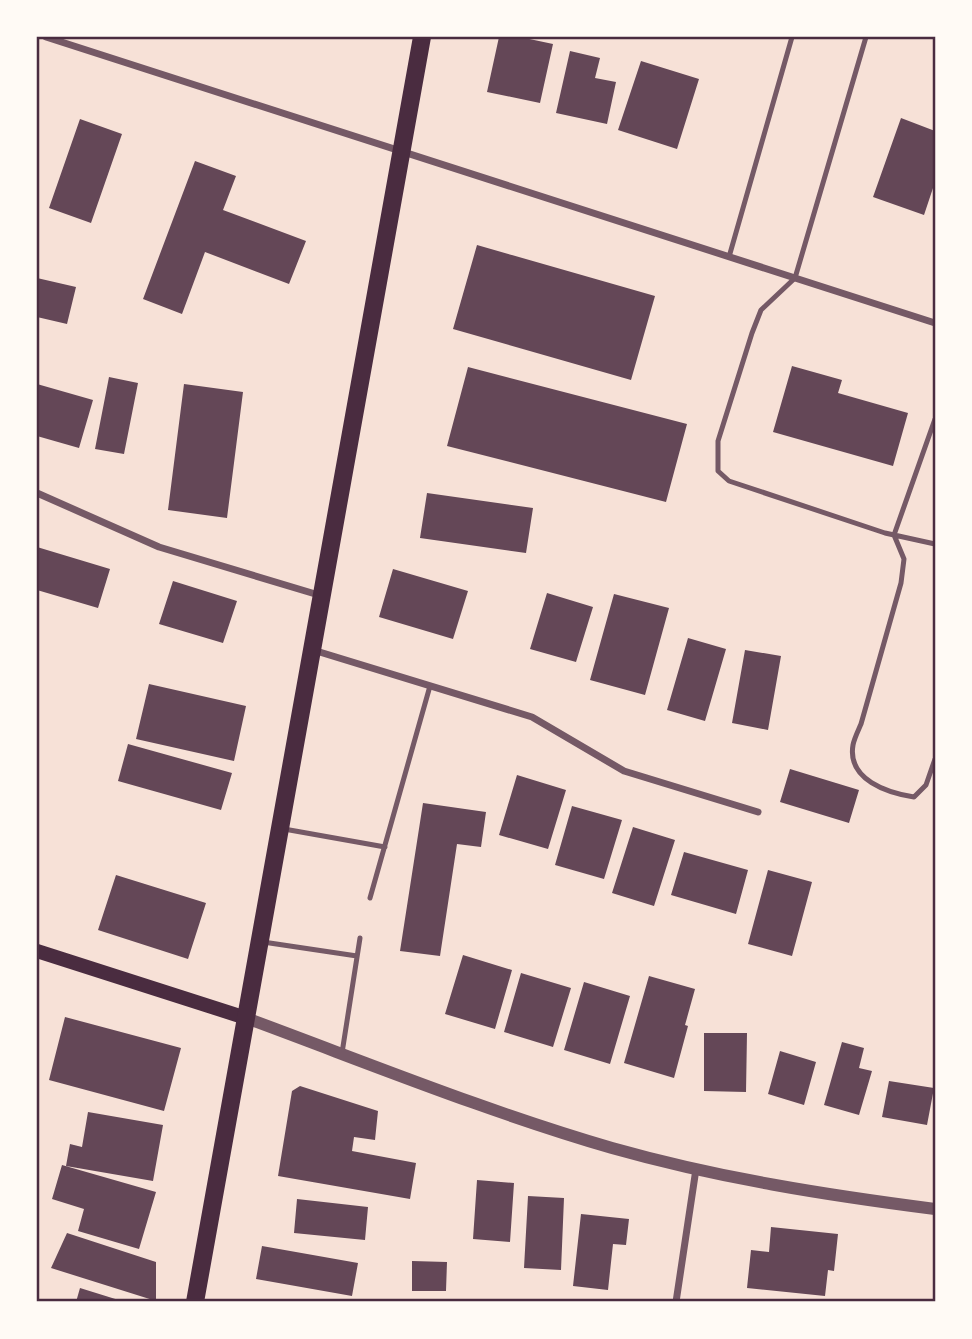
<svg xmlns="http://www.w3.org/2000/svg" width="972" height="1339" font-family="Quicksand,sans-serif">
<rect width="100%" height="100%" fill="#f7e1d7"/>
<path fill="#644757" d="M499 37H520L553 44 540 103 487 92Z
M570 51 600 58 595 78 616 82 607 124 556 113Z
M641 61 699 79 677 149 618 130Z
M901 118 935 131V182L924 215 873 197Z
M80 119 122 134 91 223 49 208Z
M195 161 236 176 223 210 306 241 289 284 205 252 182 314 143 299Z
M477 245 655 296 631 380 453 329Z
M37 278 76 287 67 324 37 317Z
M792 366 842 380 838 393 908 413 893 466 773 432Z
M468 367 687 424 666 502 447 446Z
M109 377 138 383 124 454 95 449Z
M37 384 93 400 79 448 37 436Z
M184 384 243 392 227 518 168 510Z
M427 493 533 508 526 553 420 538Z
M37 547 110 569 98 608 37 590Z
M393 569 468 591 453 639 379 617Z
M173 581 237 601 223 643 159 624Z
M547 593 593 607 576 662 530 649Z
M614 594 669 608 645 695 590 680Z
M688 638 726 649 705 721 667 710Z
M745 650 781 656 768 730 732 723Z
M149 684 246 706 234 761 136 739Z
M128 744 232 773 221 810 118 781Z
M790 769 859 790 849 823 780 802Z
M517 775 566 790 548 849 499 835Z
M423 803 486 812 481 847 457 844 440 956 400 951Z
M572 806 622 820 604 879 555 865Z
M633 827 675 840 654 906 612 893Z
M684 852 748 870 736 914 671 895Z
M768 870 812 882 792 956 748 944Z
M116 875 206 903 188 959 98 930Z
M463 955 512 970 495 1029 445 1014Z
M521 973 571 988 553 1047 504 1032Z
M649 976 695 989 685 1025 688 1026 674 1078 624 1063Z
M584 982 630 996 610 1064 564 1050Z
M65 1017 181 1048 164 1111 49 1080Z
M704 1033H747L746 1092 704 1091Z
M842 1042 864 1048 859 1068 872 1071 859 1115 824 1105Z
M780 1051 816 1062 804 1105 768 1094Z
M889 1081 934 1088 927 1125 882 1117Z
M300 1086 378 1111 375 1140 354 1137 352 1151 416 1163 410 1199 278 1176 292 1091Z
M88 1112 163 1125 153 1181 66 1166 70 1144 82 1147Z
M62 1165 156 1192 139 1249 78 1231 84 1209 52 1199Z
M477 1180 514 1183 510 1242 473 1239Z
M528 1196 564 1198 561 1270 524 1268Z
M297 1199 368 1207 365 1240 294 1233Z
M581 1214 629 1219 626 1245 613 1244 608 1290 573 1286Z
M771 1227 838 1234 834 1271 828 1270 825 1296 747 1288 751 1250 769 1252Z
M67 1233 156 1262V1301L51 1268Z
M262 1246 358 1263 352 1296 256 1279Z
M412 1261 447 1262 446 1291H412Z
M80 1288 125 1302H76Z"/>
<g fill="none" stroke-linecap="round" stroke-linejoin="round">
<path stroke="#755966" stroke-width="5" d="M866 37 795 278 761 310 752 333 718 441V471L729 481 885 533 935 544
M729 257 792 37
M935 419 894 535 904 559 901 583 861 724C858 731 854 739 853 745 847 780 888 793 914 797L926 785 935 759
M284 829 385 847
M370 898 430 686
M263 942 357 956
M342 1053 360 938"/>
<path stroke="#755966" stroke-width="7" d="M46 37 935 323
M37 493 159 547 322 596
M313 650 532 717 624 771 758 812
M676 1302 696 1169"/>
<path stroke="#755966" stroke-width="12" d="M246 1018C368 1063 488 1112 612 1148 718 1178 826 1195 935 1209"/>
<path stroke="#4a2c40" stroke-width="14" d="M37 951 246 1018"/>
<path stroke="#4a2c40" stroke-width="18" d="M195 1302 422 37"/>
</g>
<rect width="972" height="1339" fill="none" stroke="#fffaf5" stroke-width="77"/>
<rect x="38" y="38" width="896" height="1262" fill="none" stroke="#4a2c40" stroke-width="2.5"/>
</svg>
